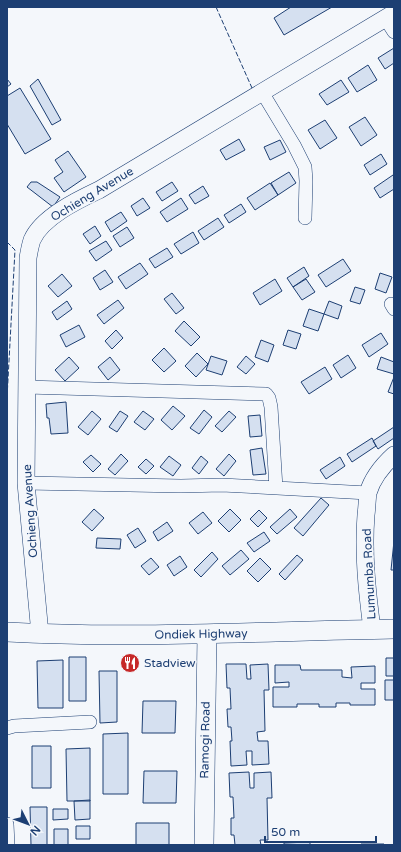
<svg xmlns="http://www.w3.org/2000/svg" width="401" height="852" font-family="'Varela Round',sans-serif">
<rect width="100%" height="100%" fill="#f4f7fb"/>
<path fill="#d5e0f0" stroke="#1d3f73" d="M291 7H332L284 35 274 18Z
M394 48V63L385 69 378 58Z
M368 65 377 80 357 92 348 78Z
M7 79 11 84 7 87Z
M38 79 61 120 52 125 30 86Z
M341 80 349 92 327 105 319 94Z
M20 88 51 139 25 154 7 124V96Z
M365 117 377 135 361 146 349 127Z
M325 120 337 138 320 149 308 130Z
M239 139 245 150 226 160 220 150Z
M280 140 286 152 270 160 264 147Z
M68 151 86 177 64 192 54 178 63 172 55 160Z
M381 154 387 164 370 175 364 165Z
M289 172 296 183 278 195 271 183Z
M393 175 394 177V189L380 198 374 188Z
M31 182H37L60 197 53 207 27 187Z
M172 182 178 191 162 201 156 192Z
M270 183 278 195 255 210 247 198Z
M203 186 209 196 195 204 189 195Z
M143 198 150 208 137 216 131 206Z
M181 198 188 209 167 222 160 212Z
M241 204 246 212 229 223 224 215Z
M121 212 127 221 111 232 105 222Z
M218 218 224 227 204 240 198 231Z
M95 226 101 236 90 244 83 234Z
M127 227 134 238 120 247 113 236Z
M193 232 199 243 181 254 174 244Z
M106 241 112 250 96 261 89 251Z
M167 248 173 257 155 268 149 259Z
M343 259 351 271 326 287 318 275Z
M140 263 148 274 126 289 118 277Z
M304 267 309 276 293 287 287 278Z
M105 270 113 282 100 290 93 278Z
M380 273 392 277 386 293 375 289Z
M62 274 72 286 58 297 48 286Z
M275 279 282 291 260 305 253 293Z
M306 279 315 292 302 300 293 287Z
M355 287 365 290 360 304 350 301Z
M172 293 184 308 176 314 164 299Z
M118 300 124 308 104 324 97 315Z
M67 301 72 309 57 320 52 312Z
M329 301 342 306 338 319 324 314Z
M309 309 324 314 318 331 303 326Z
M184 321 200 337 191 346 175 331Z
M79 325 85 337 66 347 60 335Z
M116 330 123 338 112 349 105 341Z
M288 330 301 334 296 349 283 345Z
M381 333 388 344 369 357 362 345Z
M261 340 274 345 268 362 255 357Z
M164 348 176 361 164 372 152 360Z
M197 353 208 364 196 377 185 366Z
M348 355 356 368 341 378 333 365Z
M211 356 227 361 222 375 206 370Z
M246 356 255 364 246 374 237 367Z
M69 357 79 368 65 381 55 370Z
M110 357 120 370 108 380 98 367Z
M381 357 394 362V374L377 369Z
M325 367 332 379 309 394 301 382Z
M394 377V394L388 392Z
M66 402 68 433 51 434 49 418H47L46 404Z
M173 406 185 416 172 430 161 420Z
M204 410 212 417 199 434 190 428Z
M92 411 101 419 88 435 78 427Z
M120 411 128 416 117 432 109 427Z
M143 411 154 419 145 430 134 422Z
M229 411 236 417 222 432 215 426Z
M260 415 262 436 250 437 248 416Z
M394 427V438L378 449 373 441Z
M372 438 376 446 352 462 347 454Z
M262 448 266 474 253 475 250 450Z
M121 454 128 461 115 475 108 469Z
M229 454 236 461 224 476 216 469Z
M91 455 101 464 93 472 83 462Z
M169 456 181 465 173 476 160 467Z
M201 456 208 462 199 474 192 468Z
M340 457 345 466 326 479 320 470Z
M146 459 154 466 146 474 138 467Z
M321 498 329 505 303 536 294 528Z
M94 509 104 518 92 531 82 522Z
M230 509 241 520 229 532 218 521Z
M290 509 297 517 277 534 270 527Z
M259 510 267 518 258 527 250 519Z
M203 512 212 523 198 534 189 523Z
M167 522 173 531 158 541 153 532Z
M138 528 146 541 135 548 127 535Z
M264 532 270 541 254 552 247 543Z
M97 538 121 539 120 549 96 548Z
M394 541V570H391Z
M241 550 249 559 230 575 222 566Z
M212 552 218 559 201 577 194 570Z
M297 555 303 560 285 580 279 574Z
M180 556 187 567 174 576 167 565Z
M151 558 159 567 149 575 141 566Z
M260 558 271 569 258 582 247 571Z
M69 657H86V701H69Z
M386 658H394V676H386Z
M63 660V708H38L37 661Z
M226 664H246L247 679H251L250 665 268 664 269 690H264L265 731 257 732 258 741H268L269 764 252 765V751H246L247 765 231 766 230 741H232L231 727H228L227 709H231L230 688H227Z
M275 665H300L301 670H342V677L352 678 351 667 375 666V683H361V689H375V705H350V703H336V707H319V704H297V707H273V687H289V682L275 683Z
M99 671H117V722L100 723Z
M385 680H394V700H385Z
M143 701H176L175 733H142Z
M128 733V794H103V734Z
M32 746H51V788H32Z
M90 748V801H67L66 749Z
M144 771H177L176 803H143Z
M249 772 250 788H254V773L271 772 272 798H267L268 840H260L261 845H235L234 835H231V818H234L233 797H230L229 773Z
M90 800V819L75 820 74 801Z
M30 807H47V845H31Z
M53 809H68V819L53 820Z
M136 823H169V845H136Z
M76 826H90V839H76Z
M54 829H68V845H54Z
M310 842V845H284V843Z
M361 844H384V845H361Z"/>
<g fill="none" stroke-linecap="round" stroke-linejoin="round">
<defs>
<path id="minor" d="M385 18 394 32
M262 92 294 145 305 167 306 181 305 218
M391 304 394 309
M26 387 266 394 269 398 271 407 276 488
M26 483 181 486 222 485 368 493
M7 728 14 726 90 722
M7 824 8 845"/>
<path id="tertiary" d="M372 629C367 591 363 553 366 515 367 508 367 500 368 493 372 479 383 465 394 455
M40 634 26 483 28 258C29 252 30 246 32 240 42 217 78 200 99 190L394 13"/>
<path id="secondary" d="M7 632C136 639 265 631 394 629
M204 845 207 635"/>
</defs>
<use href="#minor" stroke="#1d3f73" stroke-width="14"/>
<use href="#tertiary" stroke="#1d3f73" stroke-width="18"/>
<use href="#secondary" stroke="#1d3f73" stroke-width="20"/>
<use href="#minor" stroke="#f4f7fb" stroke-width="13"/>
<use href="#tertiary" stroke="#f4f7fb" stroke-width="17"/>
<use href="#secondary" stroke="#f4f7fb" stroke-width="19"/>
<path stroke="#1d3f73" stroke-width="1" stroke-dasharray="5 2" stroke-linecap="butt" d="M216 7 252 88
M7 242 15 250 7 398"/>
</g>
<defs>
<symbol id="restaurant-disc" viewBox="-11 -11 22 22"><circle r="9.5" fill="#c62828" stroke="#f4f7fb"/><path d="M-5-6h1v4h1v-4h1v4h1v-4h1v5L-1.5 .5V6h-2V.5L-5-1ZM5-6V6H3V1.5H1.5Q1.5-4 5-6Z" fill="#fff"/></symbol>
</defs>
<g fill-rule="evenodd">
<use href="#restaurant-disc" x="119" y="652" width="22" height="22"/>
</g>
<g text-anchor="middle" stroke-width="3" stroke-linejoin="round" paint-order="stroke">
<g font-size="12" fill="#1d3f73" stroke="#f4f7fb">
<text transform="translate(92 194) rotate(-31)" y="4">Ochieng Avenue</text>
<text transform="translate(30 511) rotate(-94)" y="4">Ochieng Avenue</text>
<text transform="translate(369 574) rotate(-93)" y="4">Lumumba Road</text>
<text transform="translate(201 634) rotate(-1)" y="4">Ondiek Highway</text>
<text transform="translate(205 740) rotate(-89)" y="4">Ramogi Road</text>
</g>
<g font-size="12" fill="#1d3f73" stroke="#f4f7fb" text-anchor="start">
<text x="144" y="667">Stadview</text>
</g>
</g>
<rect width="401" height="852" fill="none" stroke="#1d3f73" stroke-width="16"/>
<g transform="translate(28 824) rotate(132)" stroke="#f4f7fb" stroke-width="3" paint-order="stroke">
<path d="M0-3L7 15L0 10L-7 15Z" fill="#1d3f73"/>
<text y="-6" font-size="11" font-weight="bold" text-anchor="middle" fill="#1d3f73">N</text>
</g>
<path d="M265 836v6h111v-6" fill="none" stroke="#1d3f73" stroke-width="2"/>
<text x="271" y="836" font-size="12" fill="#1d3f73" stroke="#f4f7fb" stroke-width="3" paint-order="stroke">50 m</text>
</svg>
